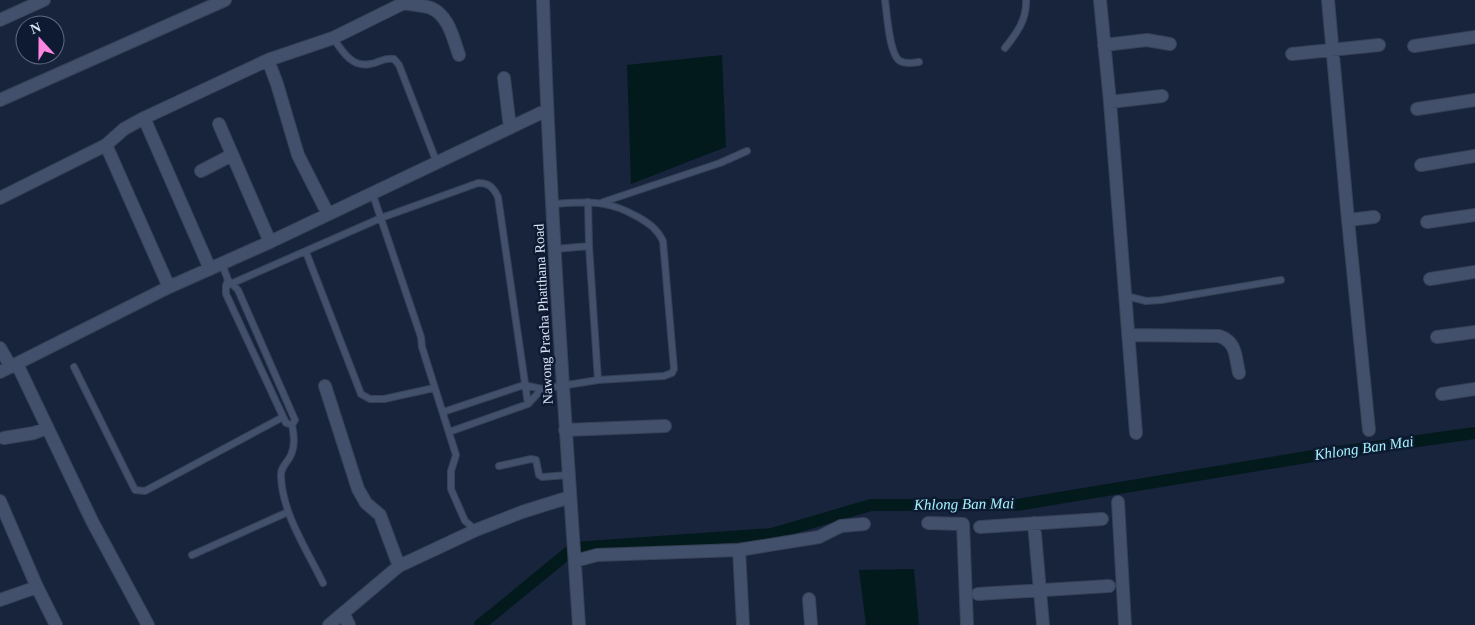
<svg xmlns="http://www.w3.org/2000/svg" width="1475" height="625" font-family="Georgia,serif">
<rect width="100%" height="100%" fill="#17243c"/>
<path fill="#031a1c" d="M722 55 726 147 631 184 627 65Z
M914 569 919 625H866L859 570Z"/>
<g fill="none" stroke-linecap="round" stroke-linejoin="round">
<path stroke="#031a1c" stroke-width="12" d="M480 625 574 548 772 534 871 505H1017L1325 454 1475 433"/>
<defs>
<path id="service" d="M885 0C887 13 889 55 900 61 905 64 913 63 919 62
M333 38C342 51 352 68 370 64 380 63 382 57 394 59L399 65 437 163
M1005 48C1016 34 1027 20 1026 0
M372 192 421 337 422 347 456 455 451 471V489L465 521 476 530
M588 202 589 246
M603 202 720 163 747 151
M555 249 589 246 598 380
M306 252 361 394 370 399H384L434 388
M222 264 228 280 238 290 295 420 292 425 286 423 226 294V286L228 280
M226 286 381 218 478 183C489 183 493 187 498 197L528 404
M1126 296 1146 301 1161 300 1281 280
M74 367 135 490 145 491 283 417
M443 412 524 385 542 389 598 380 664 376 672 373 674 369 663 241C657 229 650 224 638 217 607 199 587 202 552 204
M292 425C294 434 295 444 292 452 290 461 280 466 281 476 282 513 307 550 323 583
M449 432 528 404 542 389
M499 466 531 459 536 460 539 475 542 477 568 475
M192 555 288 512"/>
<path id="minor" d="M543 0C550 209 565 417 579 625
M1100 0 1110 102 1136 433
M1328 0 1348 220 1369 430
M403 3C412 5 423 5 431 8 449 16 453 38 459 55
M0 20 44 0
M1104 45 1147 40 1170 44
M1414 46 1475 37
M1292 54 1379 45
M504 78 510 128
M0 100 225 0
M1110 102 1162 96
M1417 109 1475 100
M144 118 210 269
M219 124 270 242
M106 145 169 287
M1421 165 1475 156
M201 171 232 155
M0 198 106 145 124 129 144 118 268 60
M328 214 298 155 277 84 268 60 333 38 410 0
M1348 220 1374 217
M1427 222 1475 215
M1430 279 1475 272
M1128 335 1219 336C1237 342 1235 356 1239 373
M1437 337 1475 332
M0 348 11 367
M17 364 92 521 148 625
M0 372 169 287 270 242 547 110
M325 386 358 489 366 503 380 515 399 566
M1442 394 1475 389
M565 430 665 426
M4 438 34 433 47 428
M0 501 37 587 56 625
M1118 502 1125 625
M928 523 963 524 967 625
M1034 523 1043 625
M980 527 1102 519
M739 550 743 625
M575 561 597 555 739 550 819 537 841 526 864 524
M978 594 1109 586
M809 599 811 625
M0 600 37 587
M343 613 349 625
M329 625 399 566 476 530 522 512 570 497"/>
</defs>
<use href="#service" stroke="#374055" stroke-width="8"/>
<use href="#minor" stroke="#374055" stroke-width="14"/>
<use href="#service" stroke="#42506c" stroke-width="6"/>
<use href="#minor" stroke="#42506c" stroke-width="12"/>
</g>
<g text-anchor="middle" stroke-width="5" stroke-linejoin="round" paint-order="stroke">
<g font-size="14" fill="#dbe4f5" stroke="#0e1a32">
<text transform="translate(543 314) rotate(-93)" y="5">Nawong Pracha Phatthana Road</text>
</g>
<g font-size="15" font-style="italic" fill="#a3f4fa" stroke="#0e1a32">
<text transform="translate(1364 448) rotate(-8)" y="5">Khlong Ban Mai</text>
<text transform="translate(964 504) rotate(-1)" y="5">Khlong Ban Mai</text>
</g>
</g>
<g transform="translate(40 40) rotate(339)"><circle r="24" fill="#0e1a32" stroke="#606b80"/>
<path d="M0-4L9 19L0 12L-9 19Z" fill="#fd86e1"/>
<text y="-8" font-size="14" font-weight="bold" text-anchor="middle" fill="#dbe4f5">N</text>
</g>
</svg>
